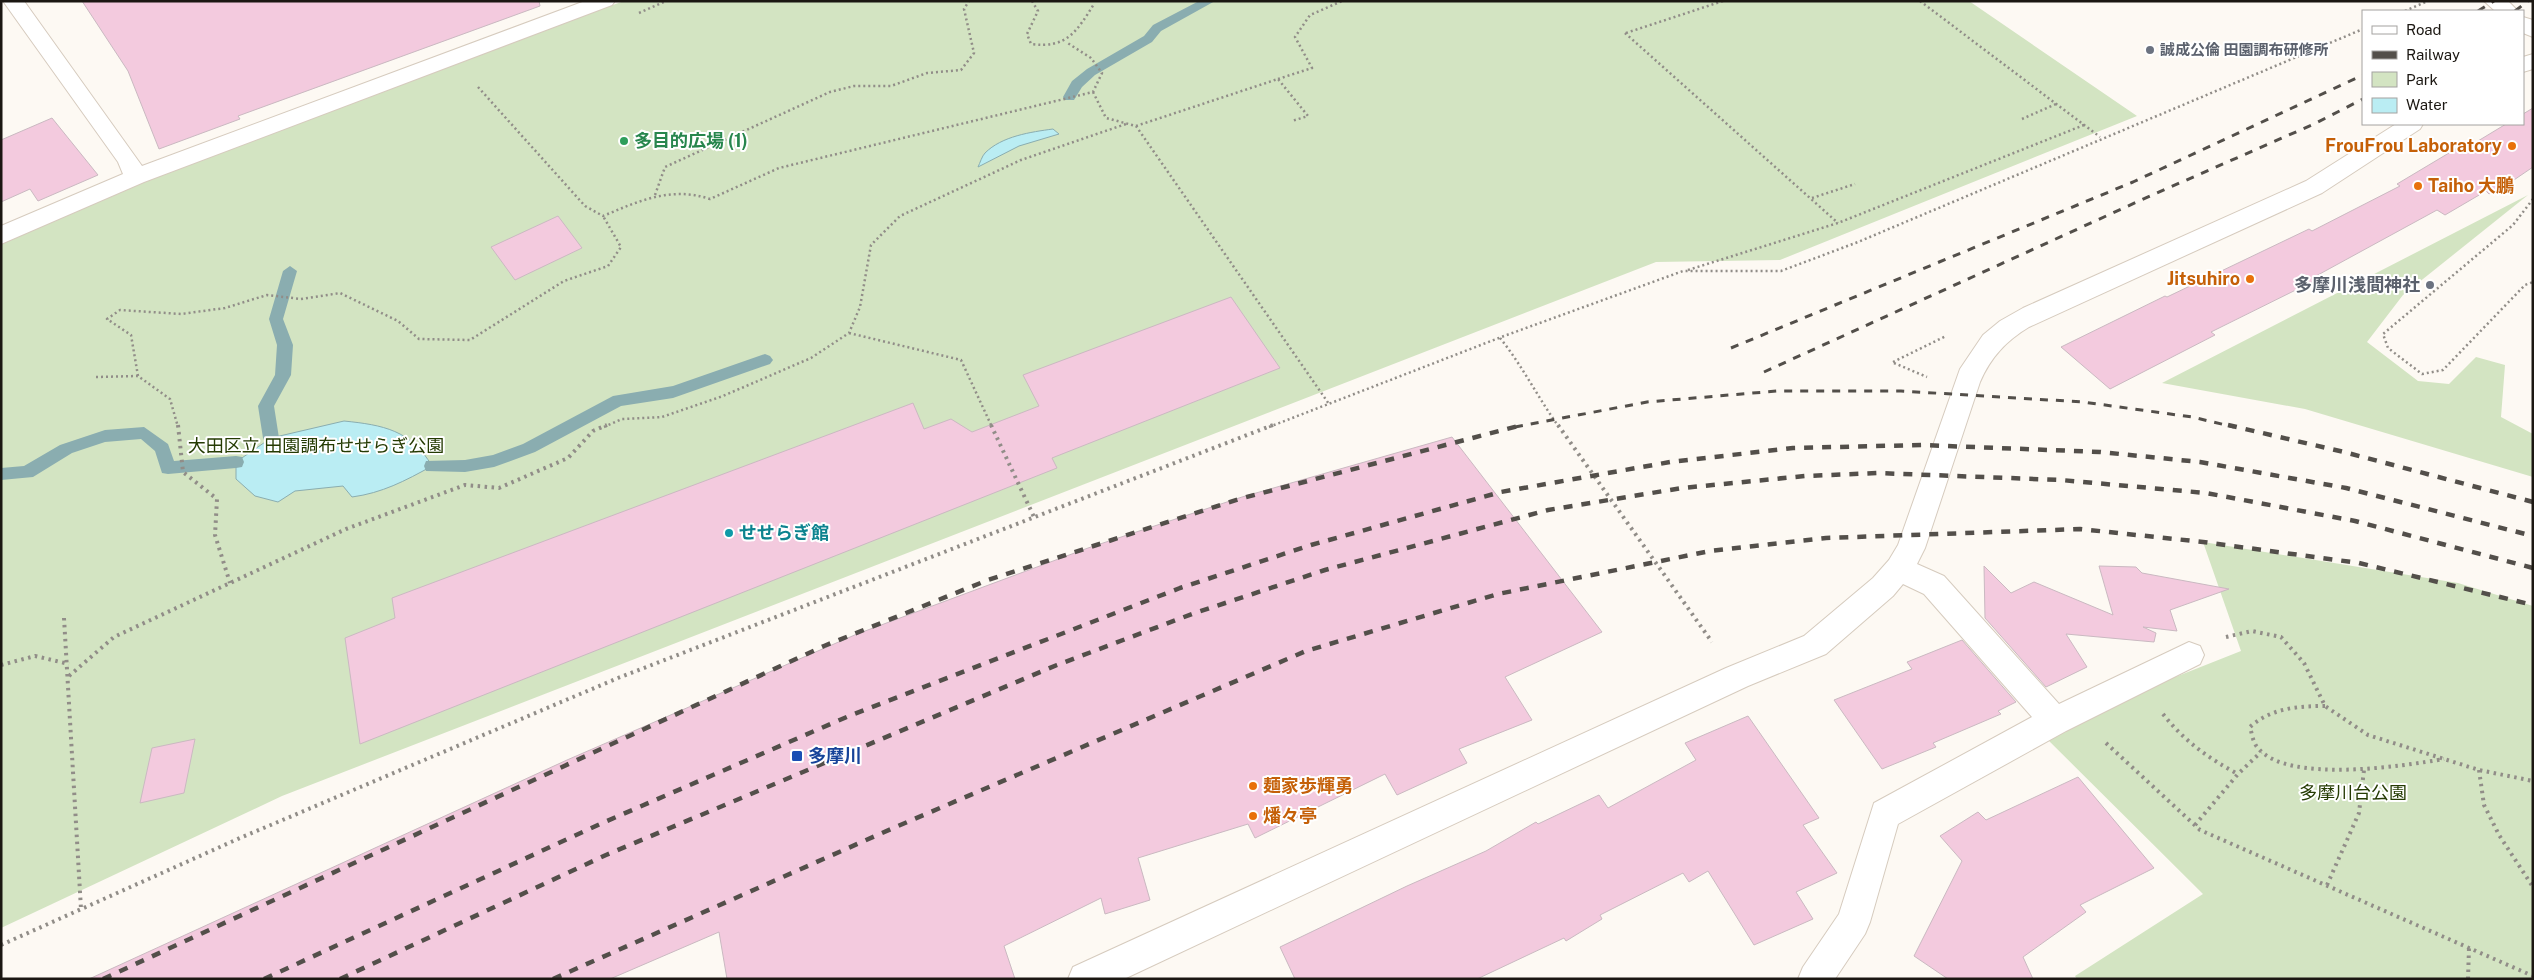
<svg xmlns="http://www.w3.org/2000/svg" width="2534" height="980" font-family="'Public Sans','Noto Sans JP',sans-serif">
<rect width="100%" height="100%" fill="#fdf9f3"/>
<path fill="#d3e4c2" d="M624 1H1969L2137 116 1780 260 1656 262 282 796 1 928V236L136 177Z
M2528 195 2403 295 2367 342 2418 381 2449 384 2476 357 2505 365 2501 417 2533 434V477L2305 409 2162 383Z
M2203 542 2458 583 2533 606V979H2077L2075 976 2203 894 2039 731 2241 651Z"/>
<path fill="#baedf3" stroke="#8aadb0" d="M1053 129 1059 134 1019 146 978 167C980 163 982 156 985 153 1002 136 1031 132 1053 129Z
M344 421C383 425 411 430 432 466 405 481 382 493 352 497L343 486 295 491 278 502 255 496 236 479V462L271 438Z"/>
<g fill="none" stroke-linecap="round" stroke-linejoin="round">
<path fill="#8aadb0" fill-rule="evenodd" d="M1199 1H1215L1161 31 1152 42 1095 75 1082 87 1074 100H1064L1063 97 1072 81 1087 69 1144 36 1153 25Z
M290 266 297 271 283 319 293 345 291 375 274 406 279 438 277 442 271 444 265 442 263 438 258 406 275 375 277 345 269 319 283 271Z
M765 354 770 356 773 360 770 364 673 398 621 406 535 452 494 467 465 472 426 471 424 466 426 461 465 460 493 455 523 444 613 396 673 386Z
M144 427 168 444 174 461 236 456 242 457 244 462 242 467 236 468 168 474 162 473 155 451 141 439 105 442 72 453 33 477 1 480V468L24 466 60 445 105 430Z"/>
</g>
<path fill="#f3cade" stroke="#cab9c1" d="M82 1H539L540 6 238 116 240 119 159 149 128 71Z
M2533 108V167L2508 184 2505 183 2489 194 2486 191 2445 215 2437 210 2316 276 2320 278 2211 332 2215 335 2110 389 2061 347 2165 296 2167 297 2309 229 2312 231 2400 186 2397 184 2469 141 2473 144 2506 124H2523V114Z
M52 118 98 175 38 201 30 189 1 202V140Z
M558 216 582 248 515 280 491 247Z
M1231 297 1280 368 1052 458 1057 468 360 744 345 638 395 618 392 598 913 403 924 429 951 419 972 432 1039 406 1023 375Z
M1452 437 1602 632 1505 677 1532 720 1459 749 1467 763 1397 795 1385 774 1255 838 1248 824 1138 858 1150 900 1105 914 1101 898 1004 946 1015 979H727L719 932 610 979H89L567 760 857 634 1088 548 1242 497Z
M1984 566 2011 593 2034 582 2113 615 2099 566 2136 567 2142 573 2229 589 2170 610 2177 631 2143 627 2156 633 2154 642 2066 634 2087 667 2046 687 1985 618Z
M1962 640 2016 702 1998 711 2001 714 1933 743 1936 747 1882 769 1834 700 1912 669 1907 662Z
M1748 716 1819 818 1803 825 1837 873 1796 892 1813 919 1754 945 1708 871 1689 882 1683 873 1600 915 1602 919 1566 941 1564 938 1477 979H1295L1280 947 1407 886 1486 851 1536 822 1538 824 1599 795 1608 808 1696 760 1685 743Z
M195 739 184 793 140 803 152 748Z
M2078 777 2154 868 2080 905 2086 912 2023 957 2033 979H1948L1914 956 1962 861 1940 836 1978 812 1986 820Z"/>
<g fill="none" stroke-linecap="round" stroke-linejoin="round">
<defs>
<path id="minor" d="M3 1H24L142 166 585 1H615L612 5 144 182 1 244V226L123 174 118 162Z
M2484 1H2508L2518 11H2495Z
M2523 17 2533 20V37L2523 33Z
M2533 54V69L2523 72V57Z
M2396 124H2423L2420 129 2322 193 2029 327C2006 341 1991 357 1980 382L1925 548 1917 564 1944 576 2059 704 2189 642 2200 646 2204 655 2200 664 2066 731 1898 824 1870 922 1865 934 1835 979H1798L1803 967 1839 914 1874 803 2032 717 1924 594 1903 584 1893 596 1826 654 1748 686 1124 979H1068L1073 967 1726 668 1804 636 1873 578 1889 560 1898 545 1960 369 1983 335 2000 321 2023 308 2306 181Z"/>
</defs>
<use href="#minor" stroke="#d6cbbe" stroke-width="2"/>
<path stroke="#918d88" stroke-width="2.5" stroke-dasharray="2 3" stroke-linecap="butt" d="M1032 1 1038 11 1027 34 1031 44C1067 49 1077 31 1094 4
M1920 1 2100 137
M2405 11 2428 1
M639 13 666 1
M1625 33 1838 223
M1626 33 1723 1
M1278 79 1312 68 1295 37 1310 15 1342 1
M478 87 585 206 603 216C639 201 671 186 710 199L779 168 1093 92 1102 73 1091 58 1066 42
M1093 92 1106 118 1136 126 1329 404
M2022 119 2056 104
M1136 126 1278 79 1308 116 1292 121
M655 195 665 167 830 92 854 86H891L927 73 961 70 974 53 964 9 969 1
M1812 198 1855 184
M2533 199 2513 225 2383 334 2388 348 2422 374 2443 370 2525 285 2533 282
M1688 270 1838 223 2084 125
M849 333 961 360 992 427
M1500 338C1522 365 1538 398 1559 427
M1893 362 1946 336
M1894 363 1927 377
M138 376 131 335 107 319 120 310 181 314 225 308 267 295 301 299 340 293 398 321 419 339 470 340 564 281 608 266 621 247 603 216
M96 377 138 376 170 399 178 427
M604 427 622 419 662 417 723 396 811 358 849 333 860 307 871 245 900 216 1021 160 1126 124
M1269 427 1504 336 1683 271H1781L1858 242 2363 29"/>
<path stroke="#918d88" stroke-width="4" stroke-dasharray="2.5 4.5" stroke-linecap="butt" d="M178 425 183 472 217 499 215 535 230 583
M991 425 1034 517
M1558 425 1712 642
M64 618 81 909
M2226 637 2252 631 2281 637 2304 663 2325 706 2368 735 2479 770 2533 781
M1 665 35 656 69 664
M69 676 114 637 346 529 465 485 499 488 568 458 593 431 607 425
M2325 706C2298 706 2271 708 2250 727 2252 734 2253 743 2258 748 2287 784 2403 766 2444 759
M2163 714C2184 741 2208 758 2238 774
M2106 743 2200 830 2533 976
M2479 770 2484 805 2499 835 2533 887
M2195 825 2238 774 2261 752
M2327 885 2359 813 2364 770
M1 945 240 838 618 678 1273 425
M2468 979 2469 948"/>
<use href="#minor" fill="#fff" fill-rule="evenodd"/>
<path stroke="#534f4a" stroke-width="3" stroke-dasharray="8 8" stroke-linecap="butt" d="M2478 11 2494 1
M2515 11 2528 1
M1731 348 2133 182 2363 75
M1764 372 2150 196 2314 124 2363 99
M1515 427 1647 402 1777 391H1901L2083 402 2192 417 2234 427"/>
<path stroke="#534f4a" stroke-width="4.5" stroke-dasharray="9 9" stroke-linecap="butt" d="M2228 425 2344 452 2533 502
M103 979 824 646 988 580 1239 499 1522 425
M264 979 600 824 849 716 1180 588 1311 545 1501 492 1670 462 1793 448 1922 445 2100 452 2200 462 2346 488 2533 536
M340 979 606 855 1057 665 1192 614 1325 570 1548 510 1682 488 1805 476 1877 473 2061 480 2206 493 2355 521 2533 568
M553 979 891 829 1306 651 1498 594 1710 551 1826 538 2080 529 2203 542 2359 563 2533 605"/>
</g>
<g fill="#6b7280" stroke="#fff" stroke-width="2">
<circle cx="2150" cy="50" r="5"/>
<circle cx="2430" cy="285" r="5"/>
</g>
<circle fill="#2e9e5b" stroke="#fff" stroke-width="2" cx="624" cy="141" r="5"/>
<g fill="#e8710a" stroke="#fff" stroke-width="2">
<circle cx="2512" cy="146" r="5"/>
<circle cx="2418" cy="186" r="5"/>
<circle cx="2250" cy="279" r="5"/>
<circle cx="1253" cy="786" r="5"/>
<circle cx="1253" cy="816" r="5"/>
</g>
<circle fill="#0f9aa8" stroke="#fff" stroke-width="2" cx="729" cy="533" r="5"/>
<rect fill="#1a4fb4" stroke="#fff" stroke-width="2" x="791" y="750" width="12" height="12" rx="2.5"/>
<g text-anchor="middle" stroke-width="4" stroke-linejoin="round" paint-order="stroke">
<g font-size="15" font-weight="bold" fill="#5b616d" stroke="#fff" text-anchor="start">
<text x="2160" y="55">誠成公倫 田園調布研修所</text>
</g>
<g font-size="18" font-weight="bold" fill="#27864d" stroke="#fff" text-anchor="start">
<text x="634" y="147">多目的広場 (1)</text>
</g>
<g font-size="18" font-weight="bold" fill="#c56008" stroke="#fff" text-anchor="start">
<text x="2502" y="152" text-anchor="end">FrouFrou Laboratory</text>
<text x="2428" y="192">Taiho 大鵬</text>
<text x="2240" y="285" text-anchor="end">Jitsuhiro</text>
<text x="1263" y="792">麺家歩輝勇</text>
<text x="1263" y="822">燔々亭</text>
</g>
<g font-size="18" font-weight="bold" fill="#5b616d" stroke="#fff" text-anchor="end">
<text x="2420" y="291">多摩川浅間神社</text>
</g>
<g font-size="18" fill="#253b03" stroke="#fff">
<text x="316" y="452">大田区立 田園調布せせらぎ公園</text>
<text x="2353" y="799">多摩川台公園</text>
</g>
<g font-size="18" font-weight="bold" fill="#0d838f" stroke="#fff" text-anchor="start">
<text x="739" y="539">せせらぎ館</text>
</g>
<g font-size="18" font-weight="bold" fill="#164399" stroke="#fff" text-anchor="start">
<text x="808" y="762">多摩川</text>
</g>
</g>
<rect width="2534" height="980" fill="none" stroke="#1b1712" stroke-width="5"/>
<rect x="2362" y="10" width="162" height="115" fill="#ffffff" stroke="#a4a2a0"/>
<rect x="2372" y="26" width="25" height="8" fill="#ffffff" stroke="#a4a2a0"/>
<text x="2406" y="35" font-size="15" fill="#1b1712">Road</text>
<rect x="2372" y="51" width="25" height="8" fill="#534f4a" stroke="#a4a2a0"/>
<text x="2406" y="60" font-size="15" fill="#1b1712">Railway</text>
<rect x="2372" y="72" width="25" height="15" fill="#d3e4c2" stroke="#a4a2a0"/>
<text x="2406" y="85" font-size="15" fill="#1b1712">Park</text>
<rect x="2372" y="98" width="25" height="15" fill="#baedf3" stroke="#a4a2a0"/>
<text x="2406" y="110" font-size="15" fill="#1b1712">Water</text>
</svg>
